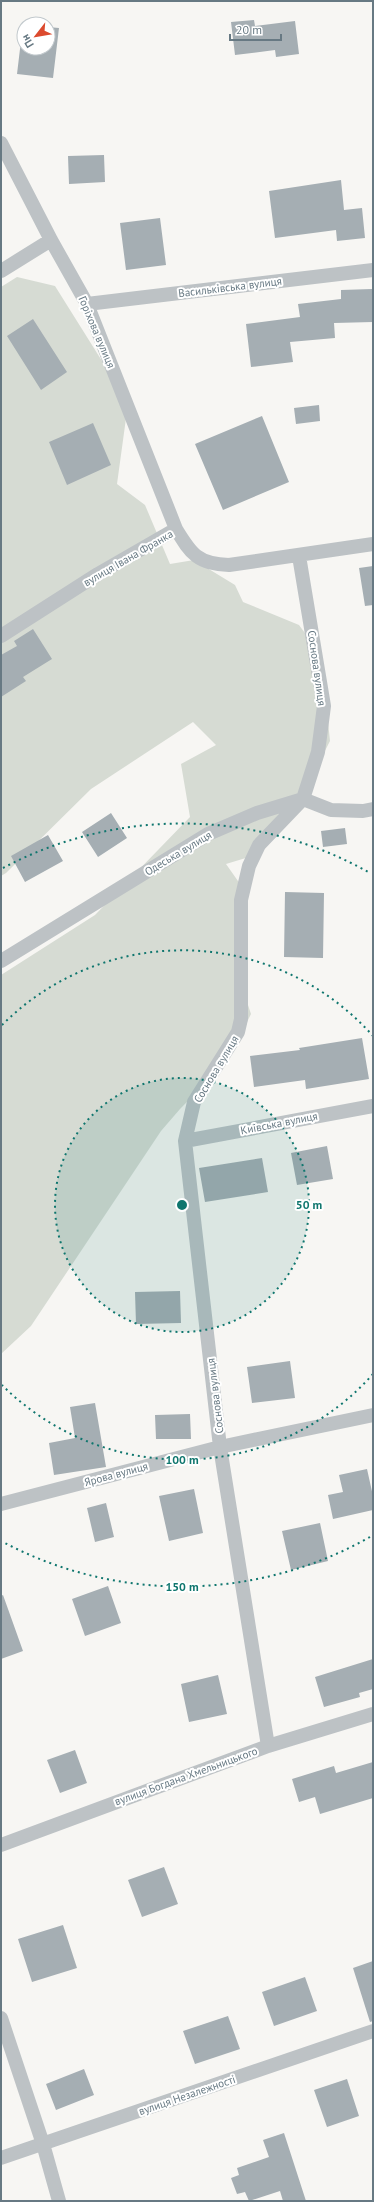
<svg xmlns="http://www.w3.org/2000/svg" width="374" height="2202" font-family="'PT Sans',sans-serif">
<rect width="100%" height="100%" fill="#f7f6f3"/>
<path fill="#d6dbd3" d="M17 277 55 286 107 369 127 411 117 484 145 505 170 564 194 560 235 585 243 602 299 625 321 655 330 741 307 786 249 857 226 864 245 891V996L251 1014 228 1060 180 1109 161 1131 31 1326 1 1354V975L95 915 190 817 181 764 216 745 193 722 91 789 6 873 1 876V287Z"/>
<path fill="#a5aeb3" d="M254 20 255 26 295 21 299 54 276 57 275 50 235 55 231 22Z
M23 24H27H24V48H48V27L59 28 53 78 17 74Z
M104 155 105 182 69 184 68 156Z
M341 180 344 210 362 208 365 238 337 241 336 230 275 238 269 191Z
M160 218 166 265 126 270 120 223Z
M372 289 373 322 334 323 335 338 290 342 293 362 251 367 246 324 300 317 298 304 341 299V290Z
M33 319 67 372 41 390 7 336Z
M319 405 320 421 296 424 294 408Z
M262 416 289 482 223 510 195 444Z
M93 423 111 465 67 485 49 442Z
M373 566V605L365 606 359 568Z
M33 629 52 659 23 677 26 681 1 697V655L17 646 14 641Z
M111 813 127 838 98 857 82 832Z
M345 828 347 844 323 847 321 831Z
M48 835 63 861 25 882 11 856Z
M285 892 324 893 323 958 284 957Z
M362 1038 369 1079 306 1089 305 1080 254 1087 250 1056 300 1050 299 1048Z
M327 1146 333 1179 297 1185 291 1153Z
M262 1158 268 1192 205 1202 199 1168Z
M180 1291 181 1323 136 1324 135 1292Z
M290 1361 295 1398 252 1403 247 1367Z
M95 1403 106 1467 54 1475 49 1443 75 1438 70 1407Z
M190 1414 191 1439H156L155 1415Z
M367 1469 373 1496V1510L333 1519 328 1495 343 1492 339 1475Z
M194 1489 203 1533 169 1541 159 1496Z
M106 1503 114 1537 95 1542 87 1508Z
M320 1523 328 1561 291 1570 282 1531Z
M108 1586 121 1623 85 1636 72 1599Z
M3 1595 23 1651 1 1659V1596Z
M373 1659V1689L359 1693 360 1697 324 1707 315 1677Z
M218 1675 227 1714 189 1722 181 1684Z
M75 1750 87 1783 60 1793 47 1760Z
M373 1762V1798L320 1814 315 1797 299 1802 292 1779 334 1766 336 1773Z
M164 1867 178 1904 142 1917 128 1880Z
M63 1925 77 1968 32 1982 18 1939Z
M373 1961V2021L370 2022 353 1968Z
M305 1977 317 2011 274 2026 262 1992Z
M228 2016 240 2049 195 2064 183 2031Z
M84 2069 94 2095 56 2110 46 2084Z
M347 2079 359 2116 327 2127 314 2090Z
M284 2133 306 2201H283L280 2191 249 2201 245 2192 237 2194 231 2178 239 2175 237 2168 269 2157 263 2140Z"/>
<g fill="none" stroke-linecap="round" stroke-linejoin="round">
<path stroke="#bdc2c5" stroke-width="14" d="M1 143 51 240 87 304 176 529C191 554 198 564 229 565L373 544
M1 271 51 240
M87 304 373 270
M1 636 98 574 176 529
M1 961 208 834 257 813 303 799 331 810 363 811 373 809
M185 1141 373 1106
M1 1504 220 1447 373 1415
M268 1746 220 1447 185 1141 194 1102 238 1032 241 1019V900L249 866 259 845 303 799 318 752 324 706 299 556
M1 1845 268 1746 373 1714
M1 2018 43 2144 59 2201
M1 2158 373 2031"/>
</g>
<circle cx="182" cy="1205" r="127" fill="#0f766e" fill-opacity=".12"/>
<g fill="none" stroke="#0f766e" stroke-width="2" stroke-dasharray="2 4">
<circle cx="182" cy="1205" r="127"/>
<path d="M373 1374A255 255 0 0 1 2 1385M2 1025A255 255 0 0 1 373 1036"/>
<path d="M370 1537A382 382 0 0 1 3 1542M3 868A382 382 0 0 1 370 873"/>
</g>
<g text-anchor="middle" stroke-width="4" stroke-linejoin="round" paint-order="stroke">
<g font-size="11" fill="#677983" stroke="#fff">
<text transform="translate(230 287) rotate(-7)" y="4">Васильківська вулиця</text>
<text transform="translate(97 332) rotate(67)" y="4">Горіхова вулиця</text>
<text transform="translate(128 558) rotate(-30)" y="4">вулиця Івана Франка</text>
<text transform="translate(317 668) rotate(82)" y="4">Соснова вулиця</text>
<text transform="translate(178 853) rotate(-31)" y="4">Одеська вулиця</text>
<text transform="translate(216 1069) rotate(-59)" y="4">Соснова вулиця</text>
<text transform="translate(279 1123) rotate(-11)" y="4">Київська вулиця</text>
<text transform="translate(215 1396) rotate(-97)" y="4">Соснова вулиця</text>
<text transform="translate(116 1474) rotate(-15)" y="4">Ярова вулиця</text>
<text transform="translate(186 1776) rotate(-20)" y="4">вулиця Богдана Хмельницького</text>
<text transform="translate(187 2095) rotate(-19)" y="4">вулиця Незалежності</text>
</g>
</g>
<circle cx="182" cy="1205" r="6" fill="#0f766e" stroke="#fff" stroke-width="2"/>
<g font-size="12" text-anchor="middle" font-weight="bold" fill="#0f766e" stroke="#fff" stroke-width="4" stroke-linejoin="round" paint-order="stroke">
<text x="309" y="1209">50 m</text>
<text x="182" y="1464">100 m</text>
<text x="182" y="1591">150 m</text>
</g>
<rect width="374" height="2202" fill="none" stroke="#677983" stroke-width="4"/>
<g transform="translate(36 36) rotate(239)"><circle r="19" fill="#ffffff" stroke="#c2c9cd"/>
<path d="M0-3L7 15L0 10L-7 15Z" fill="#dc4a2e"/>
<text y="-6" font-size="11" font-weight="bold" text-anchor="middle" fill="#677983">Пн</text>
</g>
<path d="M230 34v6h51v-6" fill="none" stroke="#677983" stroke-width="2"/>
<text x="236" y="34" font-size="12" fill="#677983" stroke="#ffffff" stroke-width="3" paint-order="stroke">20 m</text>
</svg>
